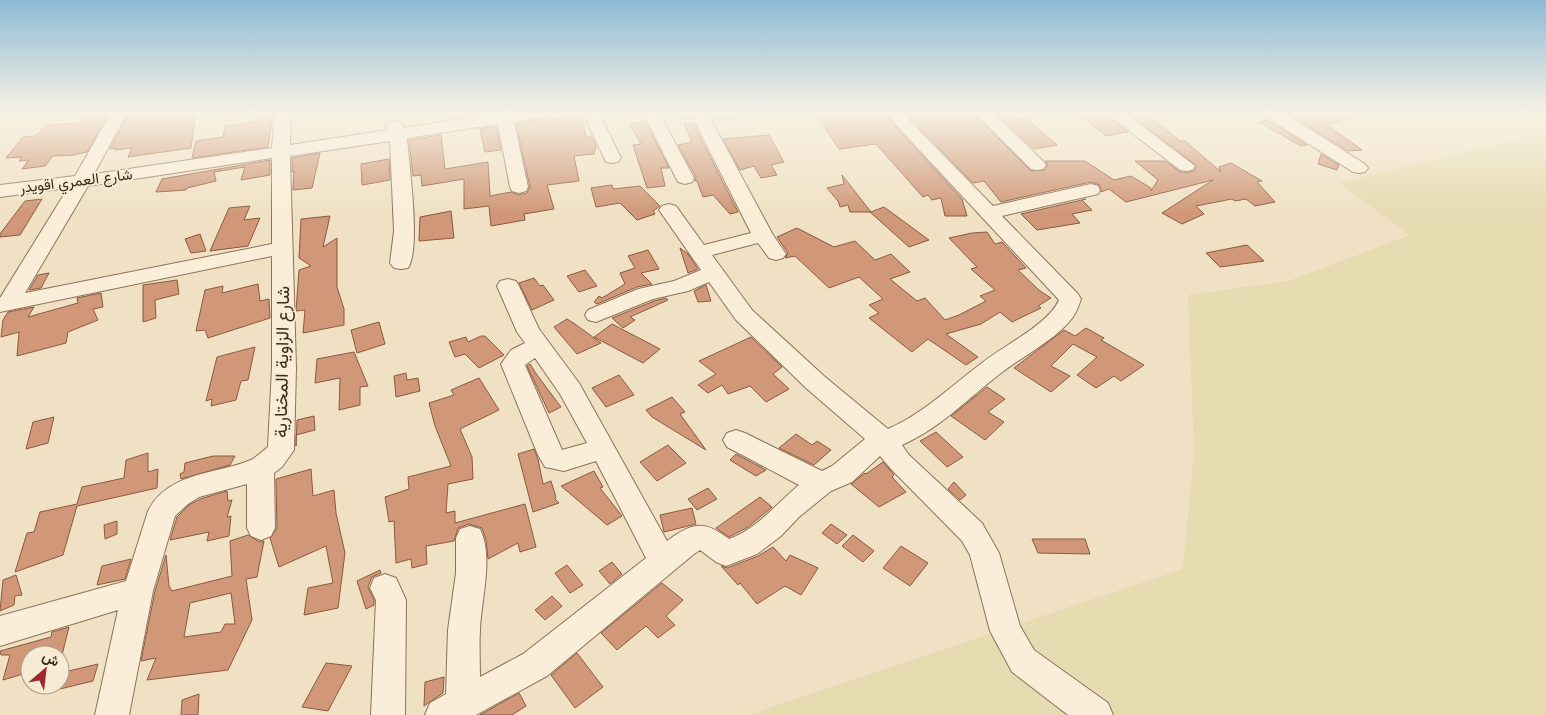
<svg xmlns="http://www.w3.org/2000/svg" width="1546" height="715" font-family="Spectral,Vazirmatn,serif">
<rect width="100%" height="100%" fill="#f0e1c4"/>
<path fill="#e6dbb1" d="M1546 133V715H748L1183 569 1194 452 1188 295 1288 281 1410 235 1339 183Z"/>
<path fill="#d09879" stroke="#8c593e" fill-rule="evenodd" d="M87 113H109L87 152 74 155 53 156 45 166 22 169 29 160 19 161 22 157 6 158 23 137 36 136 46 125 80 123Z
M129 113H196L191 148 128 157 132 148 115 150 116 148 110 149Z
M257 113H273L268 147 192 158 196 141 223 137 225 126 259 121Z
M815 113H883L962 199 967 216H945L941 198 932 200 928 195 923 197 876 144 839 149Z
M905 113H973L1031 171 1044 170 1048 165 1045 161H1085L1114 180 1131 176 1151 188V191L1158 180 1135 161H1165L1179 171 1186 173 1194 171 1197 166 1128 113H1145L1180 141H1185L1221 172 1219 167 1231 163 1262 181 1257 182 1275 202 1255 206 1246 199 1235 201 1232 199 1196 206 1204 214 1182 224 1162 213 1213 180 1126 202 1109 189 1101 192 1100 185 1091 182 1001 202 984 181 973 183Z
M996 113H1014L1018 119H1027L1057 145 1034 149Z
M1078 113H1104L1128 132 1106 136Z
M1287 113H1356V115L1327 125 1362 150 1348 151Z
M581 117 586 137H592L596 146 594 154 574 156 579 181 547 185 554 209 524 214 525 220 491 226 489 206 464 209V179L422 186 421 175 413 176 409 140 441 135 445 169 488 162 490 196 511 192 518 195 527 193 530 187 516 124 545 118 557 120Z
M1268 120 1307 145 1301 146 1259 122Z
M645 121 669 168H661L665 186 647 188 633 145 641 144 630 124Z
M693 123 738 212 730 214 713 195 703 197 697 181H695L696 177 678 145 692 142 684 124Z
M496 126 501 150 485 152 480 129Z
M769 135 784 162 771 165 777 175 761 178 754 166 740 170 723 139Z
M320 153 312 188 293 190 294 171 292 172V158Z
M1321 154 1339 165 1337 170 1318 164Z
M389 159 390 180 362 185 361 164Z
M270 160V175L241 180 245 167 214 172 216 181 187 188 186 190 156 192 162 179Z
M842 175 871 212 884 207 929 240 909 247 870 212H850L848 205 840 207 838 201 827 188 844 184Z
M612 185 613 189 640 186 660 206 653 211 655 214 637 220 620 203 596 207 591 188Z
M42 199 20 235 0 237V234L25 201Z
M1086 199 1082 200 1092 210 1072 214 1080 223 1037 230 1021 214Z
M250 206 244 220 260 218 248 246 210 251 229 208Z
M451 211 454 238 419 241 420 217Z
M330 216 323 247 337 238V287L344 309V325L303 333 305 310 296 311 299 270 311 266 299 258 301 219Z
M797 228 834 247 855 241 875 260 891 254 910 272 890 279 917 301 925 298 945 320 959 315 986 301 980 296 995 290 971 269 977 267 949 238 972 233 987 232 995 244 1002 242 1026 268 1018 270 1040 291 1051 298 1038 306 1041 308 1012 322 1000 312 981 324 946 334 978 357 966 365 928 339 912 352 869 318 879 313 869 305 883 299 859 277 829 288 795 256 785 258 788 253 777 237Z
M200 234 206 251 191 253 185 239Z
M1247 245 1264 261 1220 267 1206 253Z
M680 248 688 254 698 269 688 273Z
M648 250 659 269 641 273 652 284 637 287 597 304 594 302 599 296 602 298 625 284 620 273 635 268 628 256Z
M585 270 597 286 579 292 567 276Z
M49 273 41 288 29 290 38 275Z
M534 278 540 286 543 285 554 300 532 310 519 283Z
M177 280 179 294 155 300 156 318 143 322V285Z
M258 284 260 301 269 299 270 318 208 338 205 330 196 331 205 290 223 286 222 293Z
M706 285 711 301 698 302 694 291Z
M101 293 103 307 93 309 98 320 68 332 66 343 17 356 19 332 1 337 3 320 8 312 34 307 28 317 78 303 77 298Z
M666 298 668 300 630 317 635 320 623 328 612 318 654 301Z
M567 319 575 324 601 343 577 354 554 327Z
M379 322 385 344 357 353 351 330Z
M612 324 660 349 643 363 594 337Z
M1086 328 1104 338 1101 340 1144 365 1121 381 1114 376 1096 388 1077 375 1097 357 1073 344 1051 366 1070 376 1051 392 1014 368 1064 330 1075 336Z
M481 336H485L504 355 479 368 465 354 455 357 449 342 466 337 468 342Z
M751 337 782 367 773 374 789 389 766 402 750 386 728 394 722 385 708 393 698 385 716 374 699 361Z
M255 347 248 380 241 381 236 400 211 406 212 399 206 401 217 357Z
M354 352 368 386 360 387V405L339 410 340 378 315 383 317 359Z
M530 364 537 375 561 407 549 413 527 366Z
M406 373 407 380 418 378 420 391 396 397 394 376Z
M619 375 634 395 606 407 592 388Z
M479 378 499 410 460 429 472 457 473 479 448 484 446 513 455 511V523L525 504 536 547 520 552 518 543 488 559 486 540 482 528 469 524 458 528 454 541 426 546 427 564 412 568 411 559 396 563 394 521 389 522 385 497 409 489 408 477 451 466 435 426 429 403 454 395 451 390Z
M987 387 1005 399 988 412 1004 422 985 440 951 416Z
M672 397 685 412 680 414 706 450 652 417 646 410Z
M314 416 315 430 296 435V446L297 420Z
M54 417 48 443 26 449 33 422Z
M936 432 963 457 947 467 920 441Z
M796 434 812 445 817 441 831 450 814 465 779 448Z
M668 445 686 463 657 481 640 462Z
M534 449 538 459 543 484 551 481 556 497 555 499 559 503 533 512 518 454Z
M148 453V472L158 469 157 488 77 506 63 555 15 572 27 533 34 532 40 512 77 504 82 487 124 478 126 460Z
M736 454 766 470 756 476 730 460Z
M213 456H235L230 465 181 479 180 474 184 472 185 463Z
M883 462 894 475 892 477 906 492 879 507 851 484 865 473 866 474Z
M311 469 313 496 334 490 336 513 345 553 338 608 304 615 308 588 333 583 326 546 279 567 270 538 277 528 276 479Z
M594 471 603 487 600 488 622 516 607 525 561 486Z
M954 482 966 495 960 500 948 489Z
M708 488 717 499 697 510 688 499Z
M227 491 228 501 232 500 227 517 231 516 229 536 207 541 209 532 170 540 177 517 189 505 200 499Z
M760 497 772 507 748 527 729 537 716 528Z
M692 508 696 524 664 532 660 515Z
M117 521V534L105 539 104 525Z
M831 524 847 535 837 544 822 533Z
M248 535 260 542 264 541 257 577 246 579 252 620 228 670 147 680 156 658 141 661 155 591 166 555 169 586 172 591 232 576 230 541ZM231 593 235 624H225L221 632 184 637 190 603Z
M853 535 874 551 863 562 842 546Z
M1032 539H1085L1090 554 1038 553Z
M901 546 928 563 910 586 883 568Z
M773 547 786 561 790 555 818 568 801 595 785 586 757 604 740 583 738 585 721 566 727 568 758 556Z
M131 559 125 579 97 585 102 566Z
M612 562 622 574 610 584 599 571Z
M567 565 583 585 570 593 555 573Z
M380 570 381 573 372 577 368 587 374 600V605L366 609 357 581Z
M16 575 22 595 15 596 14 605 0 611 3 580Z
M662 583 683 600 666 616 675 625 658 638 646 626 617 650 601 633Z
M552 596 562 606 545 620 535 610Z
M69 627 62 655H30V672L3 680 10 655H1L0 651 51 637 52 632Z
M577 653 603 687 575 708 551 675Z
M326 663 352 666 328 711 302 707Z
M98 664 93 681 60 689V673Z
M444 677 443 693 424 706 425 682Z
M519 693 526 706 512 715H480Z
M199 694 198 715H181L182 700Z"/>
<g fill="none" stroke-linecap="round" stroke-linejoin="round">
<defs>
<path id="minor" d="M111 113H127L94 174 272 148 275 113H291L290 145 388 130 386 126 389 122 395 121 401 122 404 128 496 113H546L544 117 514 122 528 187 526 191 519 193 512 191 510 187 498 124 407 138C409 164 421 249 408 268L401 269 394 268 390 263 394 231 390 141 290 156 296 368 294 450 282 467 274 473 275 528 271 536 261 540 251 536 247 528V484L199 497 188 504 175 516 153 591 129 715H95L118 610 0 646V616L126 581 148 511C166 475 209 474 243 463L253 459 268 447 272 368V256L0 312V298L68 188 0 197V185L75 176ZM272 158V244L25 293 88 186Z
M583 113H599L621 158 618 162 612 163 606 162Z
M643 113H659L694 178 692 182 685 184 678 182Z
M681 113H742L740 117 710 118 773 235 786 254 783 258 776 260 769 258 758 243 712 255 752 310 824 376 888 429C924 413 951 386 982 363 1003 346 1049 324 1059 300L885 113H902L993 206 1091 184 1098 186 1100 190 1098 194 1002 216 1078 294 1081 299C1079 305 1077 311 1073 317 1057 339 1023 356 1001 373 967 399 942 427 902 445L909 455 982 523 999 553 1020 626 1034 650 1108 703 1113 715H1068L1012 672 990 631 970 555 962 541 891 469 880 456 852 482 831 491 799 517 781 536 757 554 726 566 716 562 700 550 694 554 547 676 476 715H425L430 703 446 694 448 630 456 573V538L460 529 470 526 480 529C494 557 481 600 480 630 479 645 480 661 480 677L523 654 646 558 596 461 564 471 545 467 538 455 501 364 511 350 525 343 517 332 497 286 500 281 508 279 516 281 519 286 539 329 579 383 667 541C692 522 705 520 729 539 757 529 777 503 799 485L727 447 723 440 727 433 736 430 745 433 822 471 832 466 865 439 806 388 736 320 709 282 688 291 653 299 596 322 588 320 585 315 588 310 638 289 674 281 701 270 659 210 662 206 669 204 676 206 704 245 751 233 693 118 683 117ZM535 358 560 394 587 443 562 450 525 365Z
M975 113H993L1043 161 1046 165 1043 169 1037 170 1031 169Z
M1106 113H1125L1195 166 1192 170 1186 171 1180 170Z
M1264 113H1284L1365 164 1368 168 1365 172 1359 173 1353 172 1266 117Z
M385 574 396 578 406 600 405 715H371L376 600 370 588 374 578Z"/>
</defs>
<use href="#minor" stroke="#8c725a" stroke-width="2"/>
<use href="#minor" fill="#faeed8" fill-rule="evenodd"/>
</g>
<linearGradient id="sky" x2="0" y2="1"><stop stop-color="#8dbad5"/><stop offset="0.53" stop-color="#f8f2e4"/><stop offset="1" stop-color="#f8f2e4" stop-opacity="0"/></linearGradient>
<rect width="1546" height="213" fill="url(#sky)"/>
<g text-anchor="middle" stroke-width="4" stroke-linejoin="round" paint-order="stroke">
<g font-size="15" fill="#3b2b1e" stroke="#f7ebd4">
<text transform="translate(76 181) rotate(-7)" y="5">شارع العمري اقويدر</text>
</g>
<g font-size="18" fill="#3b2b1e" stroke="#f7ebd4">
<text transform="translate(282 362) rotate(-89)" y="6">شارع الزاوية المختارية</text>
</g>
</g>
<g transform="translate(45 670) rotate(28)"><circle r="24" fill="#f7ebd4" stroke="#ac9e8b"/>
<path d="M0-4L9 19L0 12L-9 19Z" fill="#9d272e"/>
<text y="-8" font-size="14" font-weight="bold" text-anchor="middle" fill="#3b2b1e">ش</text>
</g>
</svg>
